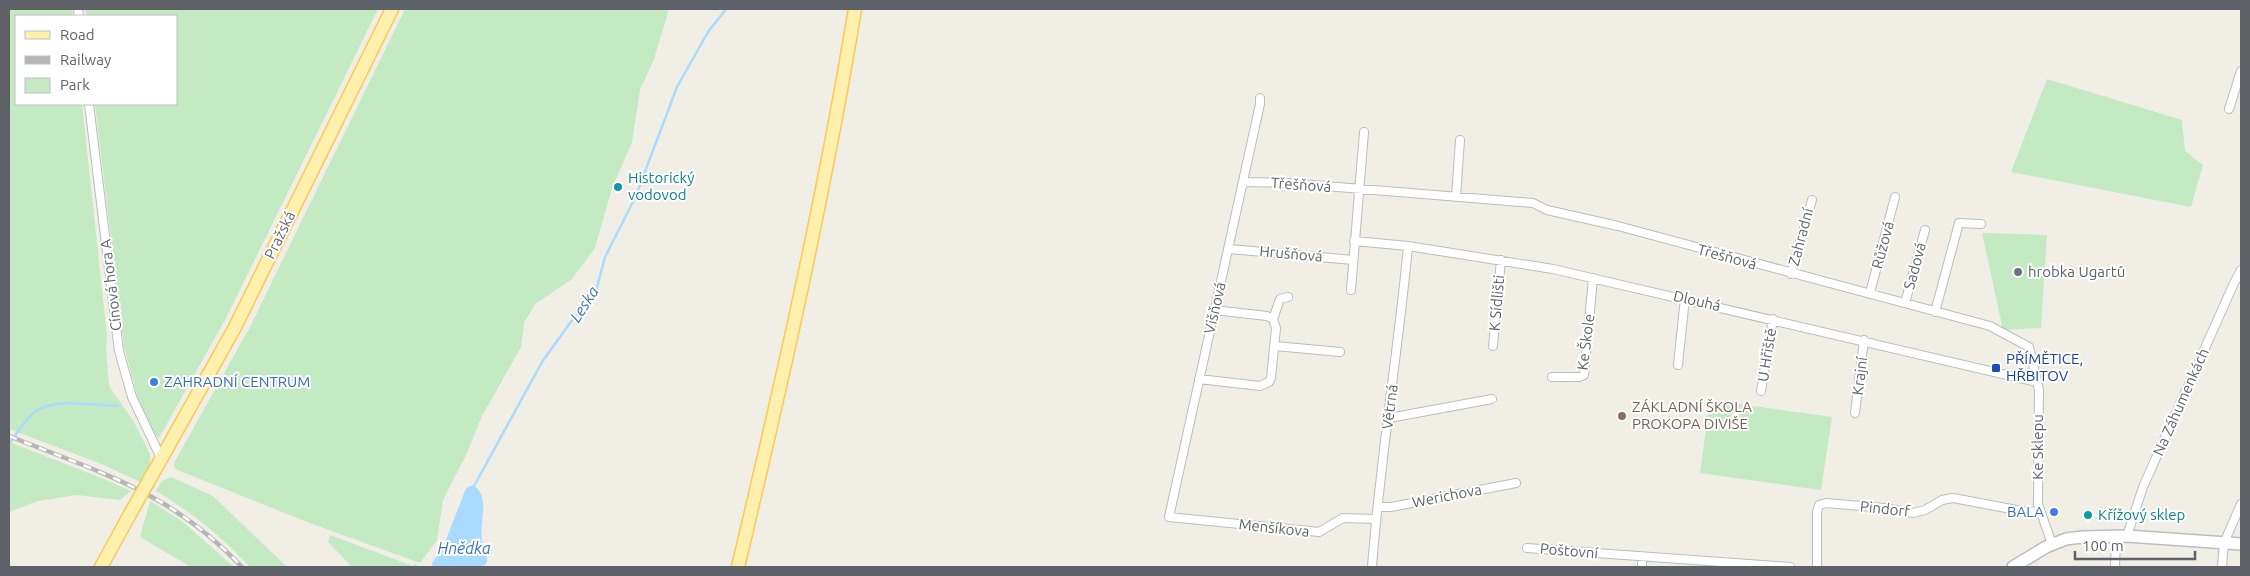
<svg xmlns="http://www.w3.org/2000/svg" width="2250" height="576" font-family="Ubuntu,sans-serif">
<rect width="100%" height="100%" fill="#f1eee6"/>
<path fill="#c3eac2" d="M9 9H72L73 16H16V104H82L107 336 106 349 109 386 134 422 150 454V467L140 482 104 465 9 429Z
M85 9H378L226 318 159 438 155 434 138 398 124 346 95 104H176V16H86Z
M405 9H669L654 59 640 90 632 142 612 188 595 248 572 279 535 304 524 323 521 347 482 416 467 453 443 500 437 540 420 563 307 522 175 469 174 463 250 327Z
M2047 79 2182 120 2185 151 2203 165 2191 207 2011 172Z
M1982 233 2047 235 2041 328 2003 330Z
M1710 400 1832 417 1821 490 1700 473Z
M9 442 99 477 131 491 120 500 77 495 38 501 9 512Z
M171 477 213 496 287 567H250C222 537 191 512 156 491L162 481Z
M150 501 183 522 234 567H191L140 537Z
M330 535 413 566 415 564 420 567H352L328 542Z"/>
<path fill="#a8dbff" d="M473 485C491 497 479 521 482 540 483 548 488 553 487 562L482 567H433L432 563 444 545 466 488Z"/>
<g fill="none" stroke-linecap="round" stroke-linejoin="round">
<path stroke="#a8dbff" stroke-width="2.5" d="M9 444C17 434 26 417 36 411 56 398 95 405 118 406
M473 488 542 362 570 323 596 291 605 257 635 198 677 87 708 32 726 9"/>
<defs>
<path id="street" d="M78 9 79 16
M1260 98V104L1169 517 1319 532 1343 518 1375 519
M89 104 119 351 132 397 161 458
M2229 109 2241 71
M1244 182 1289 183 1533 203 1547 210 1618 226 1990 326 2029 347 2039 390 2038 504 2052 544
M1456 197 1460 140
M1354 241 1408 246 1553 269 2037 382
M1229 249 1353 260
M1791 274 1812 200
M1351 290 1364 132
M1870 293 1895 197
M1905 303 1925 230
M1935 312 1959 223 1981 224
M1273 319 1280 299 1288 297
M1275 346 1340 352
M1493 346 1501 260
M1678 365 1685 298
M1552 377H1579L1584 375 1593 278
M1199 379 1260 386 1269 382 1271 378 1276 328 1273 319 1267 316 1214 310
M1761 391 1773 319
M1855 413 1864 340
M1389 418 1492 399
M1378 507H1391L1516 483
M2127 536 2143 487 2234 283 2241 270
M1527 548 1790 567
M1372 567C1380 460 1398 353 1408 246
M1642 567V557
M1817 567V512L1819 505 1826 503 1884 508 1913 513 1925 510 1942 500 1953 498 2027 512 2040 511
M2115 567 2116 536
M2222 567 2224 543 2241 504"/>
<path id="secondary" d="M2013 567 2046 547 2066 539 2082 537 2127 536 2241 544"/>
<path id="primary" d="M156 468 234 329 392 9
M101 567 130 514
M738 567C782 382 824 197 855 9"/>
</defs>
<use href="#street" stroke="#b9bcc1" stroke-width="10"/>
<use href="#secondary" stroke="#babdc3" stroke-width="14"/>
<use href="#primary" stroke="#fac956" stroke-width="15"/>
<use href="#street" stroke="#fff" stroke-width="8"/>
<use href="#secondary" stroke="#fff" stroke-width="11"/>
<use href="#primary" stroke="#fff0ad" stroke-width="12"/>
<defs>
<path id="rail" d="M9 436C101 473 171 492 242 567"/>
</defs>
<use href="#rail" stroke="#b5b6b7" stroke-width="4.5"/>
<use href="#rail" stroke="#fff" stroke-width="2.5" stroke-dasharray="8" stroke-linecap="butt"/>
<defs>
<path id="primary-bridge" d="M130 514 156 468"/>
</defs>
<use href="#primary-bridge" stroke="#fac956" stroke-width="15" stroke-linecap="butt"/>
<use href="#primary-bridge" stroke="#fff0ad" stroke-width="12"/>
</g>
<g fill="#0f9aa8" stroke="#fff" stroke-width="2">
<circle cx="618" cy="187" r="5"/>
<circle cx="2088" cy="515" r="5"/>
</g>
<circle fill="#6b7280" stroke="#fff" stroke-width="2" cx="2018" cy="272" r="5"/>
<rect fill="#1a4fb4" stroke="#fff" stroke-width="2" x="1991" y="363" width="10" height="10" rx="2.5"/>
<g fill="#3f7fe0" stroke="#fff" stroke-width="2">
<circle cx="154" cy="382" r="5"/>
<circle cx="2054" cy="512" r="5"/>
</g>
<circle fill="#8d6e63" stroke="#fff" stroke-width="2" cx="1622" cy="416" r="5"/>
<g text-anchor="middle" stroke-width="4" stroke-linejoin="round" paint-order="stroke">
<g font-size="15" fill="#0d838f" stroke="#fff" text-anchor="start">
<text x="628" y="183">Historický<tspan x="628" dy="17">vodovod</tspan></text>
<text x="2098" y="520">Křížový sklep</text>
</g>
<g font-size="15" fill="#5e6268" stroke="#fff">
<text transform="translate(1301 185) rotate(4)" y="5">Třešňová</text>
<text transform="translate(280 235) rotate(-64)" y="5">Pražská</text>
<text transform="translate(1801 237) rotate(-75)" y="5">Zahradní</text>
<text transform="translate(1883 245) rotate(-75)" y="5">Růžová</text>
<text transform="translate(1291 254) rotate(5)" y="5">Hrušňová</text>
<text transform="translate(1727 257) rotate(15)" y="5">Třešňová</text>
<text transform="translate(1915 266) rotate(-75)" y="5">Sadová</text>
<text transform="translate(111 285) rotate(-97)" y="5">Cínová hora A</text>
<text transform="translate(1697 301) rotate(13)" y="5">Dlouhá</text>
<text transform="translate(1497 303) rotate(-85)" y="5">K Sídlišti</text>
<text transform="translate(1215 308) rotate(-77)" y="5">Višňová</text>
<text transform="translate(1586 342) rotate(-83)" y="5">Ke Škole</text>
<text transform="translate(1767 355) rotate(-81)" y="5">U Hřiště</text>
<text transform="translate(1860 376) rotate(-83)" y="5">Krajní</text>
<text transform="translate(2181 402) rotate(-66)" y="5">Na Záhumenkách</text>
<text transform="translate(1390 407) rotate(-83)" y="5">Větrná</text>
<text transform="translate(2038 447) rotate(-90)" y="5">Ke Sklepu</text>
<text transform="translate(1447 496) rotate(-11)" y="5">Werichova</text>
<text transform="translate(1885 509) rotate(6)" y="5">Pindorf</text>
<text transform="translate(1274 528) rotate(6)" y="5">Menšíkova</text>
<text transform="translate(1569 551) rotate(5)" y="5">Poštovní</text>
</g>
<g font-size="15" fill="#5b616d" stroke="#fff" text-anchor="start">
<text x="2028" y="277">hrobka Ugartů</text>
</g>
<g font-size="15" fill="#164399" stroke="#fff" text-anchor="start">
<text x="2006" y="364">PŘÍMĚTICE,<tspan x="2006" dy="17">HŘBITOV</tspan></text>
</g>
<g font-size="15" fill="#366cbe" stroke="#fff" text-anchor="start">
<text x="164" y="387">ZAHRADNÍ CENTRUM</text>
<text x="2044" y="517" text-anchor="end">BALA</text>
</g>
<g font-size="15" fill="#785e54" stroke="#fff" text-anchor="start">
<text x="1632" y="412">ZÁKLADNÍ ŠKOLA<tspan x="1632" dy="17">PROKOPA DIVIŠE</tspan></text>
</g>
<g font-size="16" font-style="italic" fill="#3b76b0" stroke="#fff">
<text transform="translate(584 304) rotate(-57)" y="6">Leska</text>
<text x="464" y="554">Hnědka</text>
</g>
</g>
<rect width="2250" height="576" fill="none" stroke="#5e6268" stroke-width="20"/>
<rect x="15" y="15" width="162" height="90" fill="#ffffff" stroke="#bfc0c3"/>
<rect x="25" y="31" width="25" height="8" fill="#fff0ad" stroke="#bfc0c3"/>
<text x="60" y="40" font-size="15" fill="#5e6268">Road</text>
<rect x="25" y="56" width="25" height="8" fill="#b5b6b7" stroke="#bfc0c3"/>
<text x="60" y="65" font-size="15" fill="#5e6268">Railway</text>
<rect x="25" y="78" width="25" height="15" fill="#c3eac2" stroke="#bfc0c3"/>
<text x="60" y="90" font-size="15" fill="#5e6268">Park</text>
<path d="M2075 551v8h120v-8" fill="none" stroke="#5e6268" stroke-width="2.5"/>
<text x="2082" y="551" font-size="15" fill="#5e6268" stroke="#ffffff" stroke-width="4" paint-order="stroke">100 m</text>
</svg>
